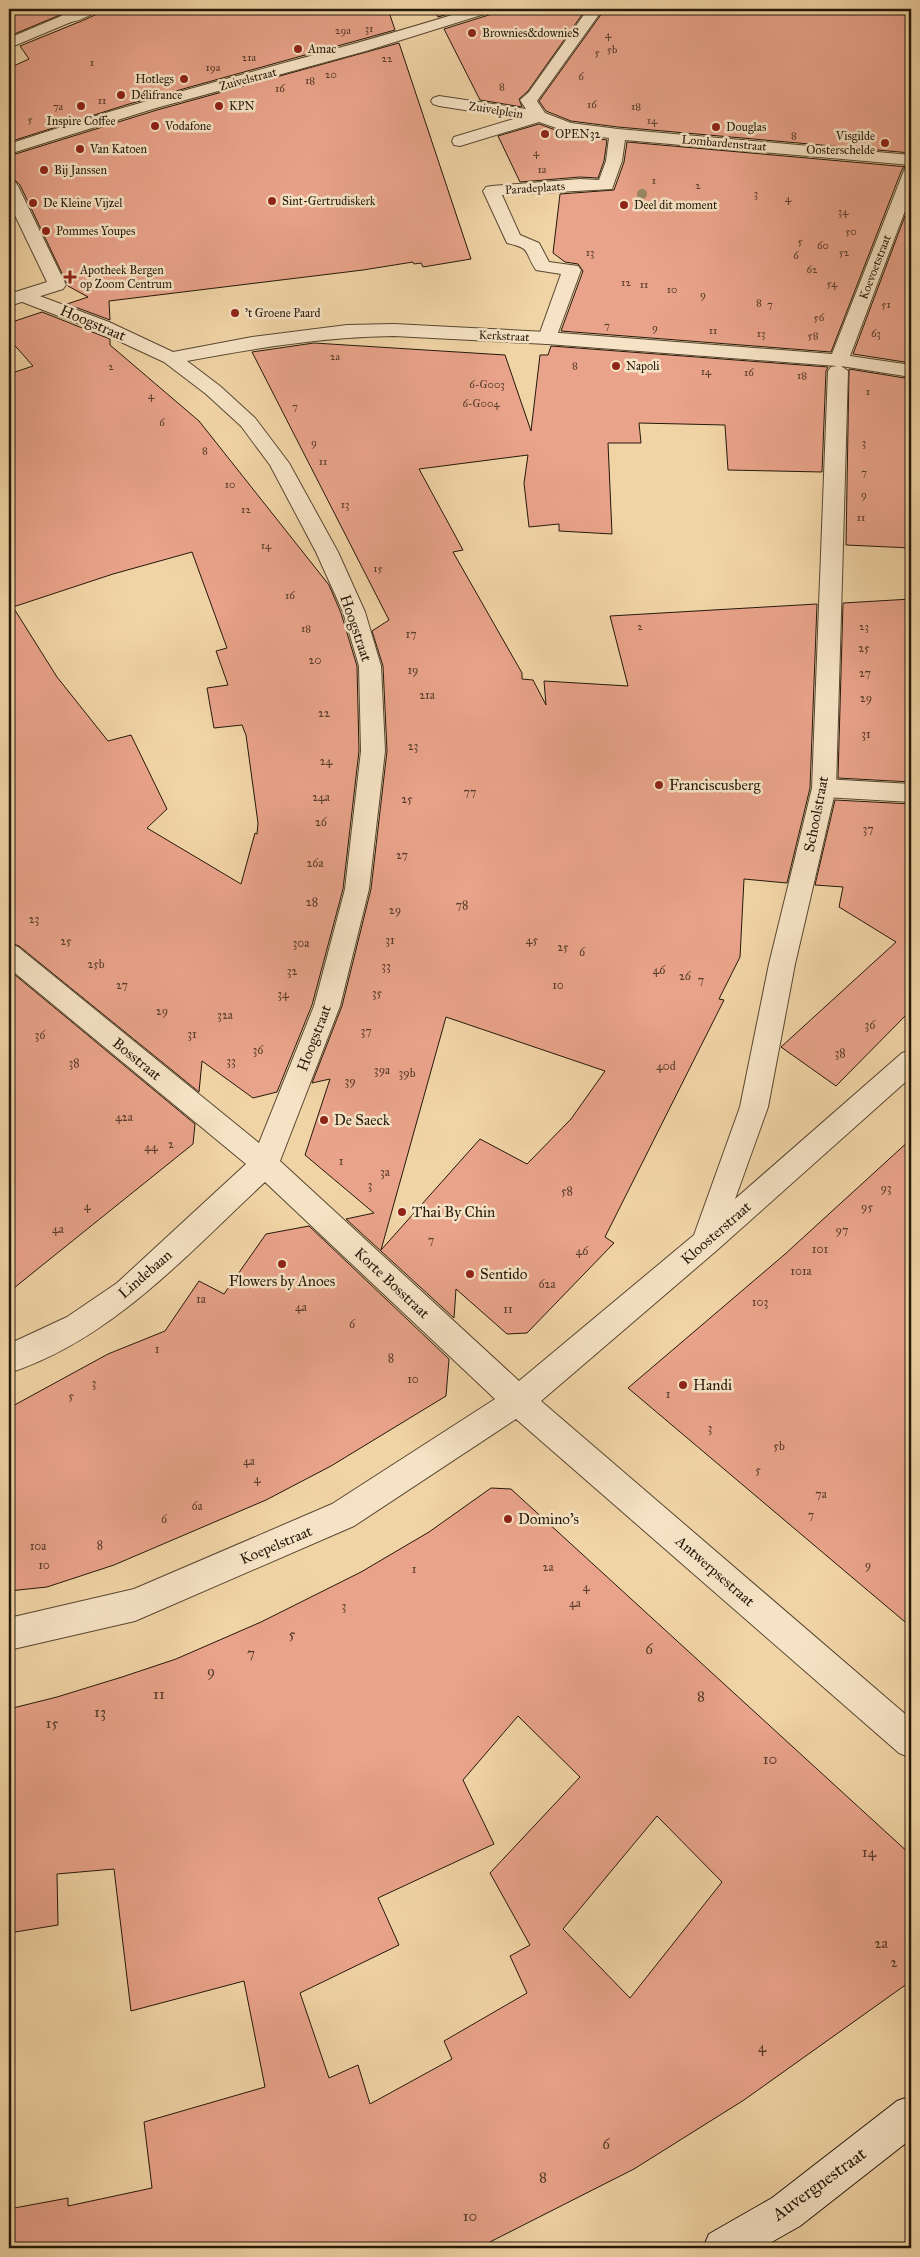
<svg xmlns="http://www.w3.org/2000/svg" width="920" height="2257" font-family="'IM FELL Great Primer',serif">
<rect width="100%" height="100%" fill="#f1d4a6"/>
<filter id="stains"><feTurbulence type="fractalNoise" baseFrequency=".004" numOctaves="4"/><feColorMatrix values="0 0 0 0 .2 0 0 0 0 .09 0 0 0 0 .02 0 0 0 .5 -.17"/></filter>
<radialGradient id="worn" r=".72"><stop offset=".6" stop-color="#630" stop-opacity="0"/><stop offset="1" stop-color="#630" stop-opacity=".3"/></radialGradient>
<path fill="#e9a38a" stroke="#24180a" fill-rule="evenodd" d="M9 9H74L12 35 9 30Z
M101 9H388L395 30 129 104 9 142V68L29 59 20 46 84 20 97 14Z
M434 9H465L438 17Z
M496 9H586L528 91 519 99 522 107 480 100 444 29 492 14Z
M605 9H911V153L618 127 571 121 546 111 539 101Z
M399 43 471 259 423 267 421 263 414 264 413 262 363 270 109 301 110 320 67 304 88 297 68 286 20 185 16 181 11 179 9 156 157 110Z
M539 124 567 134 607 140 604 161 598 178 580 177 520 182 498 136Z
M627 142 908 167 903 168 901 172 831 352 561 331 583 271 578 264 565 262 553 253 560 194 614 190 624 162Z
M911 200V363L853 354Z
M42 312 110 339V345L199 421 329 585 341 613 357 666 359 751 343 889 312 1005 277 1092 253 1098 202 1061 199 1092 19 946 9 942V374L33 366 9 339V323ZM192 552 227 648 216 651 228 685 207 688 214 728 242 725 246 735 258 823 257 834 255 833 241 884 147 828 167 809 131 735 108 741 57 677 13 607 113 574Z
M314 343 505 355 531 431 540 355H548L551 346 828 367 826 371 822 472 728 470 725 425 639 423 641 443H608L612 534 559 531V524L529 527 524 483 528 455 419 469 463 550 453 552 522 673V679L533 680 546 705 544 681 628 686 610 616 817 604 810 788 787 883 744 879 740 957 719 999 724 1000 605 1237 614 1243 527 1333 507 1334 456 1289 454 1318 346 1219 374 1213 305 1155 330 1079 312 1083 342 1006 371 889 387 751 383 666 372 631 389 620 252 352ZM446 1017 605 1071 571 1119 527 1164 480 1139 381 1250Z
M849 369 911 379V548L846 545Z
M911 599V782L838 778 843 603Z
M835 800 911 804V1010L836 1086 781 1047 896 942 839 907 843 887 815 885Z
M9 970 195 1124 193 1144 9 1292Z
M911 1139V1627L628 1388 784 1255Z
M309 1226 449 1359 446 1396 331 1466 266 1500 114 1565 47 1587 9 1591V1408L108 1354 165 1331 199 1281 224 1294 266 1234Z
M491 1488 511 1489 911 1855V1981L744 2100 634 2169 478 2248H9V2209L68 2198V2206L152 2188 144 2122 265 2087 244 1981 131 2011 114 1869 57 1874 58 1925 9 1933V1709L57 1697 122 1677 176 1659 261 1622 361 1572 429 1532ZM518 1716 580 1777 490 1873 530 1945 510 1956 527 1993 444 2041 452 2059 370 2104 358 2065 329 2078 300 1993 399 1945 378 1898 494 1844 463 1780ZM657 1816 722 1882 630 1998 563 1929Z"/>
<g fill="none" stroke-linecap="round" stroke-linejoin="round">
<defs>
<path id="pedestrian" d="M471 9H494L491 12 366 51 156 108 9 154V144C55 129 100 114 147 101 255 70 364 43 471 9Z
M588 9H603L537 101 545 113 571 123 618 129 911 155V165L625 140 622 161 612 189 502 195 520 235 539 243 549 262 578 266 581 270 556 338 554 342 547 344 540 342 538 338 561 274 536 270C523 251 533 249 507 243L483 191 486 187 492 186 580 179 599 180 606 161 609 138 568 132 539 122 460 146 454 145 452 141 454 137 517 118 439 106 433 104 431 101 433 98 439 96 526 109 520 100 529 92Z
M66 14 71 16 74 19 71 22 9 48V38Z
M9 181 15 182 18 186 66 285 63 289 9 306V294L47 282 9 203Z
M824 779 911 784V802L824 797 816 794 812 788 816 782Z"/>
<path id="minor" d="M78 9H99L96 12C86 17 72 25 61 22L58 19 61 16Z
M911 168V195L850 356 911 365V377L841 366 848 371 836 788 795 964 768 1107 735 1199 902 1053 911 1050V1077L716 1251 541 1401 911 1719V1758L899 1753 516 1419 354 1526 135 1621 9 1650V1618L134 1589 332 1504 495 1399 265 1182C187 1254 113 1339 9 1373V1344L67 1317 117 1283 246 1164 9 968V944L18 947 259 1143 314 1006 345 889 361 751 359 666 343 612 316 552 270 465 241 426 206 394 164 362 95 330 17 300 14 296 17 292 23 291 29 292 109 322 173 352 252 337 347 325 394 324 547 332 832 354 903 173 905 169ZM394 336 547 344 837 366 831 367 828 371 812 788 769 964 740 1107 694 1235 519 1381 280 1161 340 1006 369 889 385 751 381 666 365 612 338 552 289 463 255 418 220 386 187 361C256 348 324 337 394 336Z"/>
<path id="secondary" d="M911 2096V2139L800 2226 761 2248H703L709 2234 772 2198 897 2101Z"/>
</defs>
<use href="#pedestrian" stroke="#574731" stroke-width="2"/>
<use href="#minor" stroke="#574731" stroke-width="2"/>
<use href="#secondary" stroke="#24180a" stroke-width="2"/>
<use href="#pedestrian" fill="#f6e3c5" fill-rule="evenodd"/>
<use href="#minor" fill="#f6e3c5" fill-rule="evenodd"/>
<use href="#secondary" fill="#f6e3c5" fill-rule="evenodd"/>
</g>
<circle fill="#998865" cx="642" cy="194" r="5"/>
<g fill="#8f2418" stroke="#f6e3c5" stroke-width="2">
<circle cx="472" cy="33" r="5"/>
<circle cx="298" cy="49" r="5"/>
<circle cx="184" cy="79" r="5"/>
<circle cx="121" cy="95" r="5"/>
<circle cx="81" cy="106" r="5"/>
<circle cx="219" cy="106" r="5"/>
<circle cx="155" cy="126" r="5"/>
<circle cx="716" cy="127" r="5"/>
<circle cx="545" cy="134" r="5"/>
<circle cx="885" cy="143" r="5"/>
<circle cx="80" cy="149" r="5"/>
<circle cx="44" cy="170" r="5"/>
<circle cx="272" cy="201" r="5"/>
<circle cx="33" cy="203" r="5"/>
<circle cx="624" cy="205" r="5"/>
<circle cx="46" cy="231" r="5"/>
<path d="M67.5 269.5h5v5h5v5h-5v5h-5v-5h-5v-5h5z"/>
<circle cx="235" cy="313" r="5"/>
<circle cx="616" cy="366" r="5"/>
<circle cx="659" cy="785" r="5"/>
<circle cx="324" cy="1120" r="5"/>
<circle cx="402" cy="1212" r="5"/>
<circle cx="282" cy="1264" r="5"/>
<circle cx="470" cy="1274" r="5"/>
<circle cx="683" cy="1385" r="5"/>
<circle cx="508" cy="1519" r="5"/>
</g>
<g text-anchor="middle" stroke-width="5" stroke-linejoin="round" paint-order="stroke">
<g font-size="11" fill="#553b2a">
<text x="369" y="32">31</text>
<text x="343" y="34">29a</text>
<text x="608" y="38">4</text>
<text x="612" y="53">5b</text>
<text x="597" y="56">5</text>
<text x="249" y="61">21a</text>
<text x="387" y="62">22</text>
<text x="92" y="66">1</text>
<text x="213" y="71">19a</text>
<text x="331" y="78">20</text>
<text x="581" y="80">6</text>
<text x="310" y="84">18</text>
<text x="502" y="90">8</text>
<text x="280" y="92">16</text>
<text x="102" y="104">11</text>
<text x="592" y="108">16</text>
<text x="58" y="110">7a</text>
<text x="636" y="110">18</text>
<text x="30" y="123">5</text>
<text x="652" y="124">14</text>
<text x="794" y="139">8</text>
<text x="536" y="156">4</text>
<text x="542" y="173">1a</text>
<text x="654" y="184">1</text>
<text x="698" y="189">2</text>
<text x="756" y="197">3</text>
<text x="788" y="202">4</text>
<text x="843" y="215">34</text>
<text x="851" y="235">50</text>
<text x="800" y="245">5</text>
<text x="823" y="249">60</text>
<text x="590" y="256">13</text>
<text x="844" y="256">52</text>
<text x="796" y="259">6</text>
<text x="812" y="273">62</text>
<text x="626" y="286">12</text>
<text x="832" y="287">54</text>
<text x="644" y="288">11</text>
<text x="672" y="293">10</text>
<text x="703" y="298">9</text>
<text x="759" y="306">8</text>
<text x="770" y="308">7</text>
<text x="886" y="308">51</text>
<text x="819" y="321">56</text>
<text x="607" y="329">7</text>
<text x="655" y="331">9</text>
<text x="713" y="334">11</text>
<text x="761" y="337">13</text>
<text x="876" y="337">63</text>
<text x="813" y="339">58</text>
<text x="335" y="360">2a</text>
<text x="575" y="369">8</text>
<text x="111" y="370">2</text>
<text x="706" y="375">14</text>
<text x="749" y="376">16</text>
<text x="802" y="379">18</text>
<text x="487" y="388">6-G003</text>
<text x="868" y="395">1</text>
<text x="151" y="399">4</text>
<text x="481" y="407">6-G004</text>
<text x="295" y="410">7</text>
<text x="162" y="426">6</text>
<text x="314" y="446">9</text>
<text x="864" y="446">3</text>
<text x="205" y="454">8</text>
<text x="323" y="465">11</text>
<text x="864" y="476">7</text>
<text x="230" y="488">10</text>
<text x="864" y="498">9</text>
<text x="345" y="508">13</text>
<text x="246" y="513">12</text>
<text x="861" y="521">11</text>
<text x="266" y="549">14</text>
<text x="378" y="572">15</text>
<text x="290" y="599">16</text>
<text x="640" y="630">2</text>
<text x="864" y="630">23</text>
<text x="306" y="632">18</text>
</g>
<g font-size="12" fill="#24180a" stroke="#f6e3c5" text-anchor="start">
<text x="482" y="37">Brownies&amp;downieS</text>
<text x="308" y="53">Amac</text>
<text x="174" y="83" text-anchor="end">Hotlegs</text>
<text x="131" y="99">Délifrance</text>
<text x="229" y="110">KPN</text>
<text x="81" y="125" text-anchor="middle">Inspire Coffee</text>
<text x="165" y="130">Vodafone</text>
<text x="726" y="131">Douglas</text>
<text x="555" y="138">OPEN32</text>
<text x="875" y="140" text-anchor="end">Visgilde<tspan x="875" dy="14">Oosterschelde</tspan></text>
<text x="90" y="153">Van Katoen</text>
<text x="54" y="174">Bij Janssen</text>
<text x="282" y="205">Sint-Gertrudiskerk</text>
<text x="43" y="207">De Kleine Vijzel</text>
<text x="634" y="209">Deel dit moment</text>
<text x="56" y="235">Pommes Youpes</text>
<text x="80" y="274">Apotheek Bergen<tspan x="80" dy="14">op Zoom Centrum</tspan></text>
<text x="245" y="317">'t Groene Paard</text>
<text x="626" y="370">Napoli</text>
</g>
<g font-size="12" fill="#24180a" stroke="#f6e3c5">
<text transform="translate(248 79) rotate(-15)" y="4">Zuivelstraat</text>
<text transform="translate(496 110) rotate(9)" y="4">Zuivelplein</text>
<text transform="translate(724 143) rotate(5)" y="4">Lombardenstraat</text>
<text transform="translate(535 188) rotate(-4)" y="4">Paradeplaats</text>
<text transform="translate(875 267) rotate(-69)" y="4">Koevoetstraat</text>
<text transform="translate(504 336) rotate(3)" y="4">Kerkstraat</text>
</g>
<g font-size="12" fill="#553b2a">
<text x="411" y="638">17</text>
<text x="864" y="652">25</text>
<text x="315" y="664">20</text>
<text x="413" y="674">19</text>
<text x="865" y="677">27</text>
<text x="427" y="699">21a</text>
<text x="866" y="702">29</text>
<text x="324" y="717">22</text>
<text x="866" y="738">31</text>
<text x="413" y="750">23</text>
<text x="326" y="765">24</text>
<text x="470" y="796">77</text>
<text x="321" y="801">24a</text>
<text x="407" y="803">25</text>
<text x="321" y="826">26</text>
<text x="868" y="833">37</text>
<text x="402" y="859">27</text>
<text x="315" y="867">26a</text>
<text x="312" y="906">28</text>
<text x="462" y="909">78</text>
<text x="395" y="914">29</text>
<text x="34" y="923">23</text>
<text x="390" y="944">31</text>
<text x="532" y="944">45</text>
<text x="66" y="945">25</text>
<text x="301" y="947">30a</text>
<text x="563" y="951">25</text>
<text x="582" y="956">6</text>
<text x="96" y="968">25b</text>
<text x="386" y="970">33</text>
<text x="659" y="974">46</text>
<text x="292" y="975">32</text>
<text x="685" y="980">26</text>
<text x="701" y="984">7</text>
<text x="122" y="989">27</text>
<text x="558" y="989">10</text>
<text x="377" y="997">35</text>
<text x="283" y="998">34</text>
<text x="162" y="1015">29</text>
<text x="225" y="1019">32a</text>
<text x="870" y="1029">36</text>
<text x="366" y="1035">37</text>
<text x="192" y="1038">31</text>
<text x="40" y="1039">36</text>
<text x="258" y="1054">36</text>
<text x="840" y="1057">38</text>
<text x="231" y="1065">33</text>
<text x="74" y="1067">38</text>
<text x="666" y="1070">40d</text>
<text x="382" y="1074">39a</text>
<text x="407" y="1077">39b</text>
<text x="350" y="1085">39</text>
<text x="124" y="1121">42a</text>
<text x="171" y="1148">2</text>
<text x="151" y="1151">44</text>
<text x="341" y="1165">1</text>
<text x="385" y="1176">3a</text>
<text x="370" y="1189">3</text>
<text x="886" y="1192">93</text>
<text x="567" y="1195">58</text>
<text x="87" y="1210">4</text>
<text x="867" y="1211">95</text>
<text x="58" y="1233">4a</text>
<text x="842" y="1234">97</text>
<text x="431" y="1244">7</text>
<text x="820" y="1253">101</text>
<text x="582" y="1255">46</text>
<text x="801" y="1275">101a</text>
<text x="547" y="1288">62a</text>
<text x="201" y="1303">1a</text>
<text x="760" y="1306">103</text>
<text x="301" y="1311">4a</text>
<text x="508" y="1313">11</text>
<text x="352" y="1328">6</text>
<text x="157" y="1353">1</text>
<text x="391" y="1362">8</text>
<text x="413" y="1383">10</text>
<text x="94" y="1387">3</text>
<text x="668" y="1398">1</text>
<text x="71" y="1400">5</text>
<text x="710" y="1432">3</text>
<text x="779" y="1450">5b</text>
<text x="249" y="1465">4a</text>
<text x="758" y="1474">5</text>
<text x="257" y="1483">4</text>
<text x="821" y="1498">7a</text>
<text x="197" y="1510">6a</text>
<text x="811" y="1519">7</text>
<text x="164" y="1523">6</text>
<text x="100" y="1549">8</text>
<text x="38" y="1550">10a</text>
<text x="44" y="1569">10</text>
<text x="868" y="1569">9</text>
<text x="548" y="1571">2a</text>
<text x="414" y="1573">1</text>
<text x="586" y="1591">4</text>
<text x="575" y="1607">4a</text>
<text x="344" y="1610">3</text>
</g>
<g font-size="15" fill="#24180a" stroke="#f6e3c5">
<text transform="translate(93 323) rotate(23)" y="5">Hoogstraat</text>
<text transform="translate(356 628) rotate(71)" y="5">Hoogstraat</text>
<text transform="translate(816 814) rotate(-79)" y="5">Schoolstraat</text>
<text transform="translate(314 1038) rotate(-69)" y="5">Hoogstraat</text>
<text transform="translate(137 1059) rotate(39)" y="5">Bosstraat</text>
<text transform="translate(716 1233) rotate(-41)" y="5">Kloosterstraat</text>
<text transform="translate(145 1274) rotate(-41)" y="5">Lindebaan</text>
<text transform="translate(392 1283) rotate(43)" y="5">Korte Bosstraat</text>
<text transform="translate(276 1545) rotate(-23)" y="5">Koepelstraat</text>
<text transform="translate(715 1571) rotate(41)" y="5">Antwerpsestraat</text>
</g>
<g font-size="15" fill="#24180a" stroke="#f6e3c5" text-anchor="start">
<text x="669" y="790">Franciscusberg</text>
<text x="334" y="1125">De Saeck</text>
<text x="412" y="1217">Thai By Chin</text>
<text x="480" y="1279">Sentido</text>
<text x="282" y="1286" text-anchor="middle">Flowers by Anoes</text>
<text x="693" y="1390">Handi</text>
<text x="518" y="1524">Domino's</text>
</g>
<g font-size="15" fill="#553b2a">
<text x="292" y="1639">5</text>
<text x="649" y="1654">6</text>
<text x="251" y="1658">7</text>
<text x="211" y="1676">9</text>
<text x="159" y="1699">11</text>
<text x="701" y="1701">8</text>
<text x="100" y="1717">13</text>
<text x="52" y="1728">15</text>
<text x="770" y="1764">10</text>
<text x="869" y="1857">14</text>
<text x="881" y="1948">2a</text>
<text x="894" y="1967">2</text>
<text x="762" y="2052">4</text>
<text x="606" y="2149">6</text>
<text x="543" y="2182">8</text>
<text x="470" y="2221">10</text>
</g>
<g font-size="18" fill="#24180a" stroke="#f6e3c5">
<text transform="translate(819 2184) rotate(-36)" y="6">Auvergnestraat</text>
</g>
</g>
<rect width="920" height="2257" fill="none" stroke="#f1d4a6" stroke-width="30"/>
<rect x="10" y="10" width="900" height="2237" fill="none" stroke="#24180a" stroke-width="2.5"/>
<rect x="15" y="15" width="890" height="2227" fill="none" stroke="#24180a"/>
<rect width="100%" height="100%" filter="url(#stains)"/>
<rect width="100%" height="100%" fill="url(#worn)"/>
</svg>
